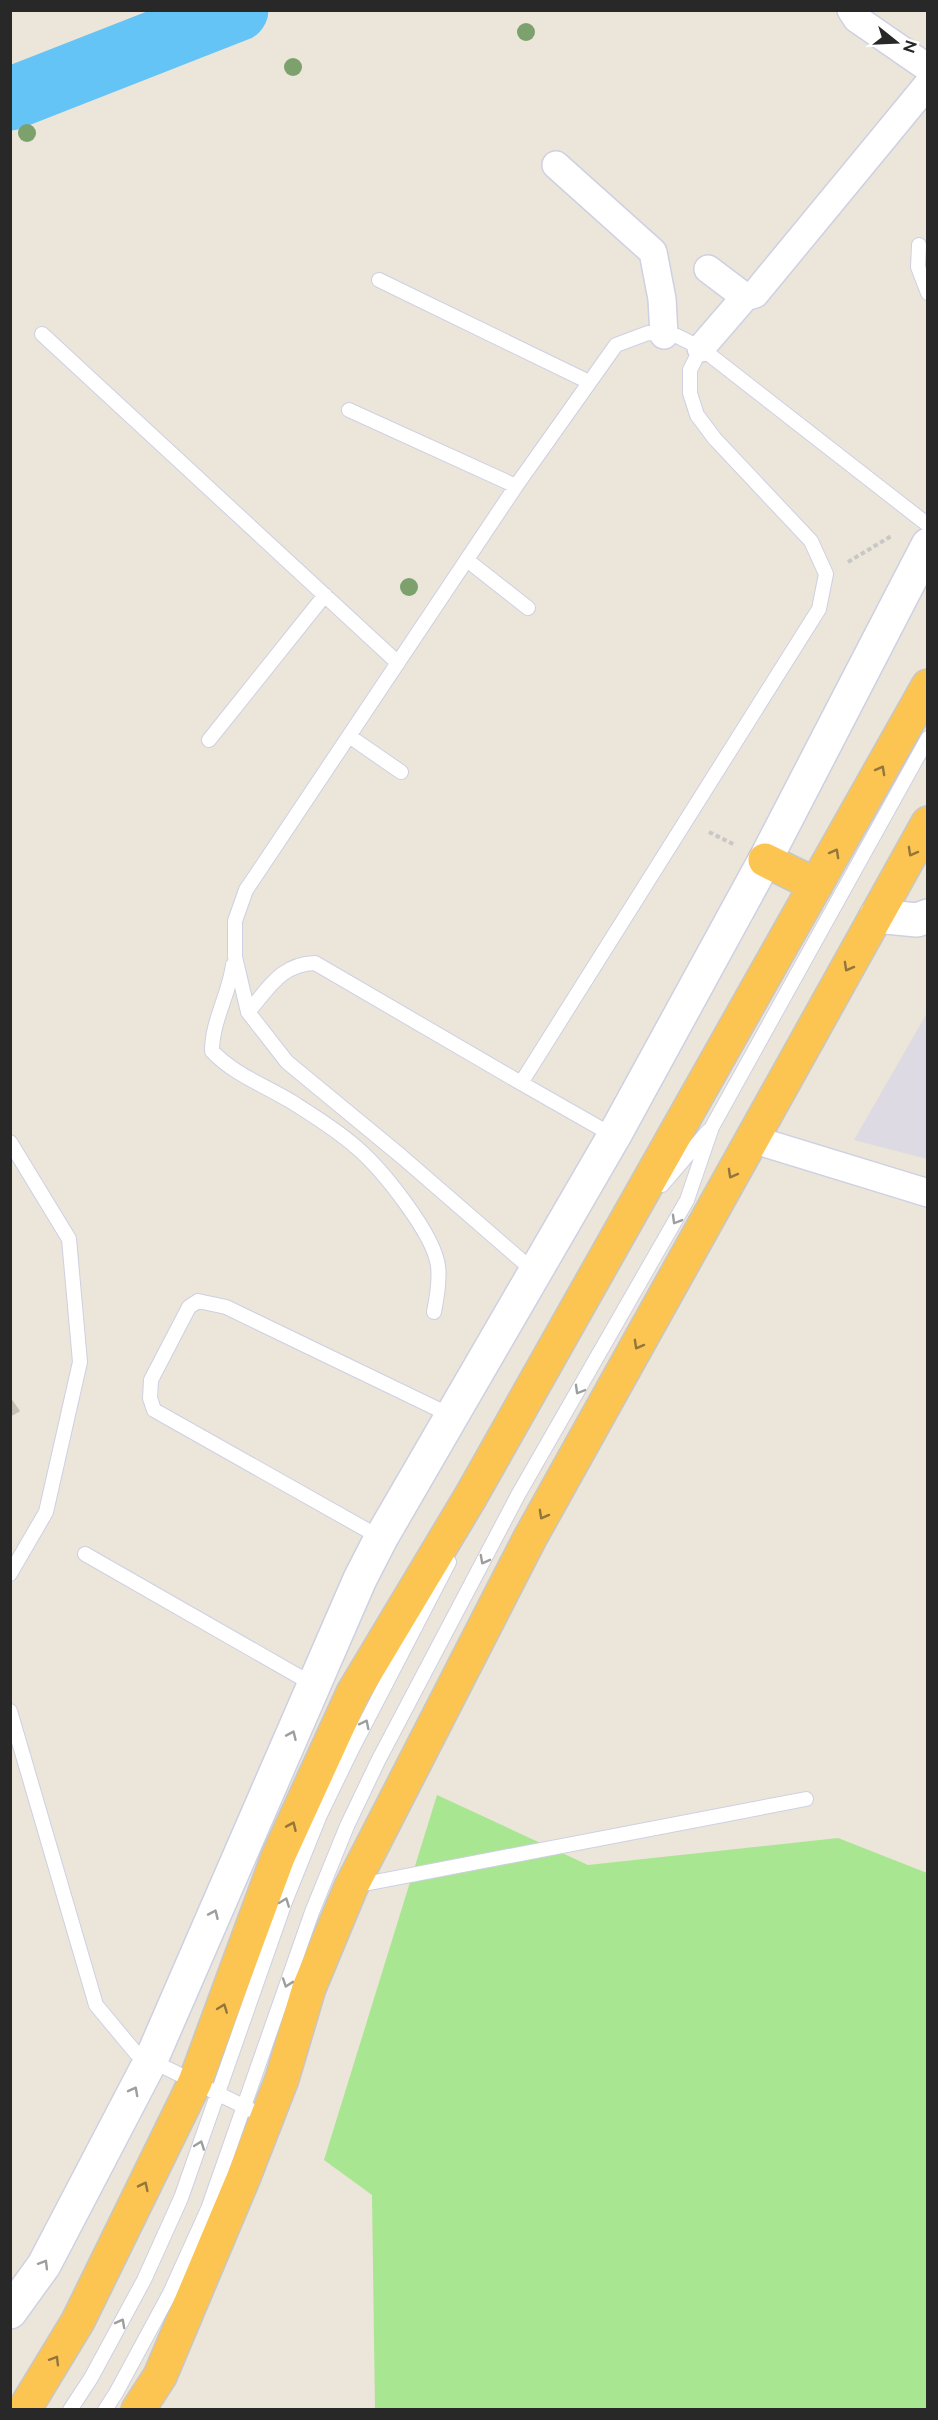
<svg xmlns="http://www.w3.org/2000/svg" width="938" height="2420" font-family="Raleway,sans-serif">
<rect width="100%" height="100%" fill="#ece5d9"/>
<path fill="#dddae3" d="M927 1013V1159L854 1140Z"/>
<path fill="#a8e691" d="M437 1795 588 1865 838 1838 927 1873V2409H375L372 2195 324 2160Z"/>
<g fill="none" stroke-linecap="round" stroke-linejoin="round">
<path stroke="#64c4f5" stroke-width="63" d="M10 99 237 10"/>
</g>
<path fill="#c7c2b9" stroke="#c7c1b3" stroke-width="1.5" d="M10 1398 19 1411 10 1416Z"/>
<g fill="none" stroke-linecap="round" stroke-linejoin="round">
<defs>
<path id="service" d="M919 245 918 267 928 293
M379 280 589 382
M42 334 398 663
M349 410 516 486
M467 560 528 608
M349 736 401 772
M209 740 325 595
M233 965C229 995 212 1021 212 1051 233 1074 266 1086 292 1102 314 1116 337 1130 356 1147 382 1169 434 1234 438 1266 440 1281 437 1297 434 1312
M248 1012C269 988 281 964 315 963L521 1083
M614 1136 521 1083 819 609 826 574 811 541 715 439 697 415 690 393V370L701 348
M10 1142 69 1239 80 1362 46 1512 10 1574
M662 1185 708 1131
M536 1273 401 1156 287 1062 248 1012 235 957V921L246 890 516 486 616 345 648 333 677 336 701 348 928 525
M381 1538 154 1410 150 1398 151 1380 189 1307 198 1301 226 1307 452 1416
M85 1554 314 1685
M10 1711 96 2005 136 2053 251 2110
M354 1886 806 1799
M70 2410 91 2378 144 2280 181 2198 285 1902 320 1815 352 1749 449 1562
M105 2410 116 2393 170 2293 208 2209 312 1912 347 1826 378 1761 518 1495 687 1200 712 1127 928 738"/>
<path id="minor" d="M851 10 857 19 928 68
M556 165 653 252 662 299 664 335
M708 269 745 297
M701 348 745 297 755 294 928 84
M752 1139 928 1193"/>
<path id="tertiary" d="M876 916 917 920 928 916
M10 2312 44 2265 151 2060 360 1579 381 1538 614 1136 765 860 928 545"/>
<path id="trunk" d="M765 860 816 885
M24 2410 78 2321 195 2082 278 1857 353 1693 471 1496 928 686
M138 2410 160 2376 243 2179 282 2079 309 1988 351 1887 530 1538 928 823"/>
</defs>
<use href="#service" stroke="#ced0e3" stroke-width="16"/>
<use href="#minor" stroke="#ced0e3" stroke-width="30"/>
<use href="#tertiary" stroke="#ced0e3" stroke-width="36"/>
<use href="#trunk" stroke="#c7c7c7" stroke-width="36"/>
<path stroke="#c7c7c7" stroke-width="4" stroke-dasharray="4.5 3" stroke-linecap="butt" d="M848 562 893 535
M709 832 735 845"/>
<use href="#service" stroke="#fff" stroke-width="14"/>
<use href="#minor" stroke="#fff" stroke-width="27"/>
<use href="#tertiary" stroke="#fff" stroke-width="33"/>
<use href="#trunk" stroke="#fcc451" stroke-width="33"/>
</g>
<g fill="#7ca16d">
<circle cx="526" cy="32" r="9"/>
<circle cx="293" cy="67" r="9"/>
<circle cx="27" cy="133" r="9"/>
<circle cx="409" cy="587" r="9"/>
</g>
<defs><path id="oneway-chevron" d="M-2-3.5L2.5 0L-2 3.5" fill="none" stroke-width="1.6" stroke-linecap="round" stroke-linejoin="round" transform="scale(1.5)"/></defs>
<g stroke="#92763c">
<use href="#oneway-chevron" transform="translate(881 770) rotate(-61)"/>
<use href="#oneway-chevron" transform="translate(912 852) rotate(119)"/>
<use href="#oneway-chevron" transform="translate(835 853) rotate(-61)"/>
<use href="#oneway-chevron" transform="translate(848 967) rotate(119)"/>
<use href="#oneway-chevron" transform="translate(732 1174) rotate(119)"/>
<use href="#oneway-chevron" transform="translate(638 1345) rotate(119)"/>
<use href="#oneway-chevron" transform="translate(543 1515) rotate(119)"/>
<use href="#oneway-chevron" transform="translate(292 1826) rotate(-66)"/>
<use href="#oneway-chevron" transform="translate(223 2008) rotate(-69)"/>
<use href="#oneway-chevron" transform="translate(144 2186) rotate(-64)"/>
<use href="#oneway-chevron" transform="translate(55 2360) rotate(-59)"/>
</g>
<g stroke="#9e9e9e">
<use href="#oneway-chevron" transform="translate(676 1220) rotate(120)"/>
<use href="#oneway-chevron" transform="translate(579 1390) rotate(120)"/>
<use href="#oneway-chevron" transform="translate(484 1560) rotate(118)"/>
<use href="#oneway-chevron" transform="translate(365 1724) rotate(-63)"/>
<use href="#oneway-chevron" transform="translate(292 1735) rotate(-66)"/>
<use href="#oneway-chevron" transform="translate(285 1902) rotate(-69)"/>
<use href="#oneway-chevron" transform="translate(214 1914) rotate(-66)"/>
<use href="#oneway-chevron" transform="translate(287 1983) rotate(109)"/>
<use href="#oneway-chevron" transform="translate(134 2091) rotate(-62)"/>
<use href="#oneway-chevron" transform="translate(200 2145) rotate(-70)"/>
<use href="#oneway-chevron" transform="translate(44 2264) rotate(-59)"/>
<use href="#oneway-chevron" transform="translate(121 2323) rotate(-62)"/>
</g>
<rect width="938" height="2420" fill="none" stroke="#282828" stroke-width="24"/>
<g transform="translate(896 42) rotate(108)" stroke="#ffffff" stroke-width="4.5" paint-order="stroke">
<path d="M0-4.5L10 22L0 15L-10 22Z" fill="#282828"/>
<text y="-9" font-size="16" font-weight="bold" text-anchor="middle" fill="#282828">N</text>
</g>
</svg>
